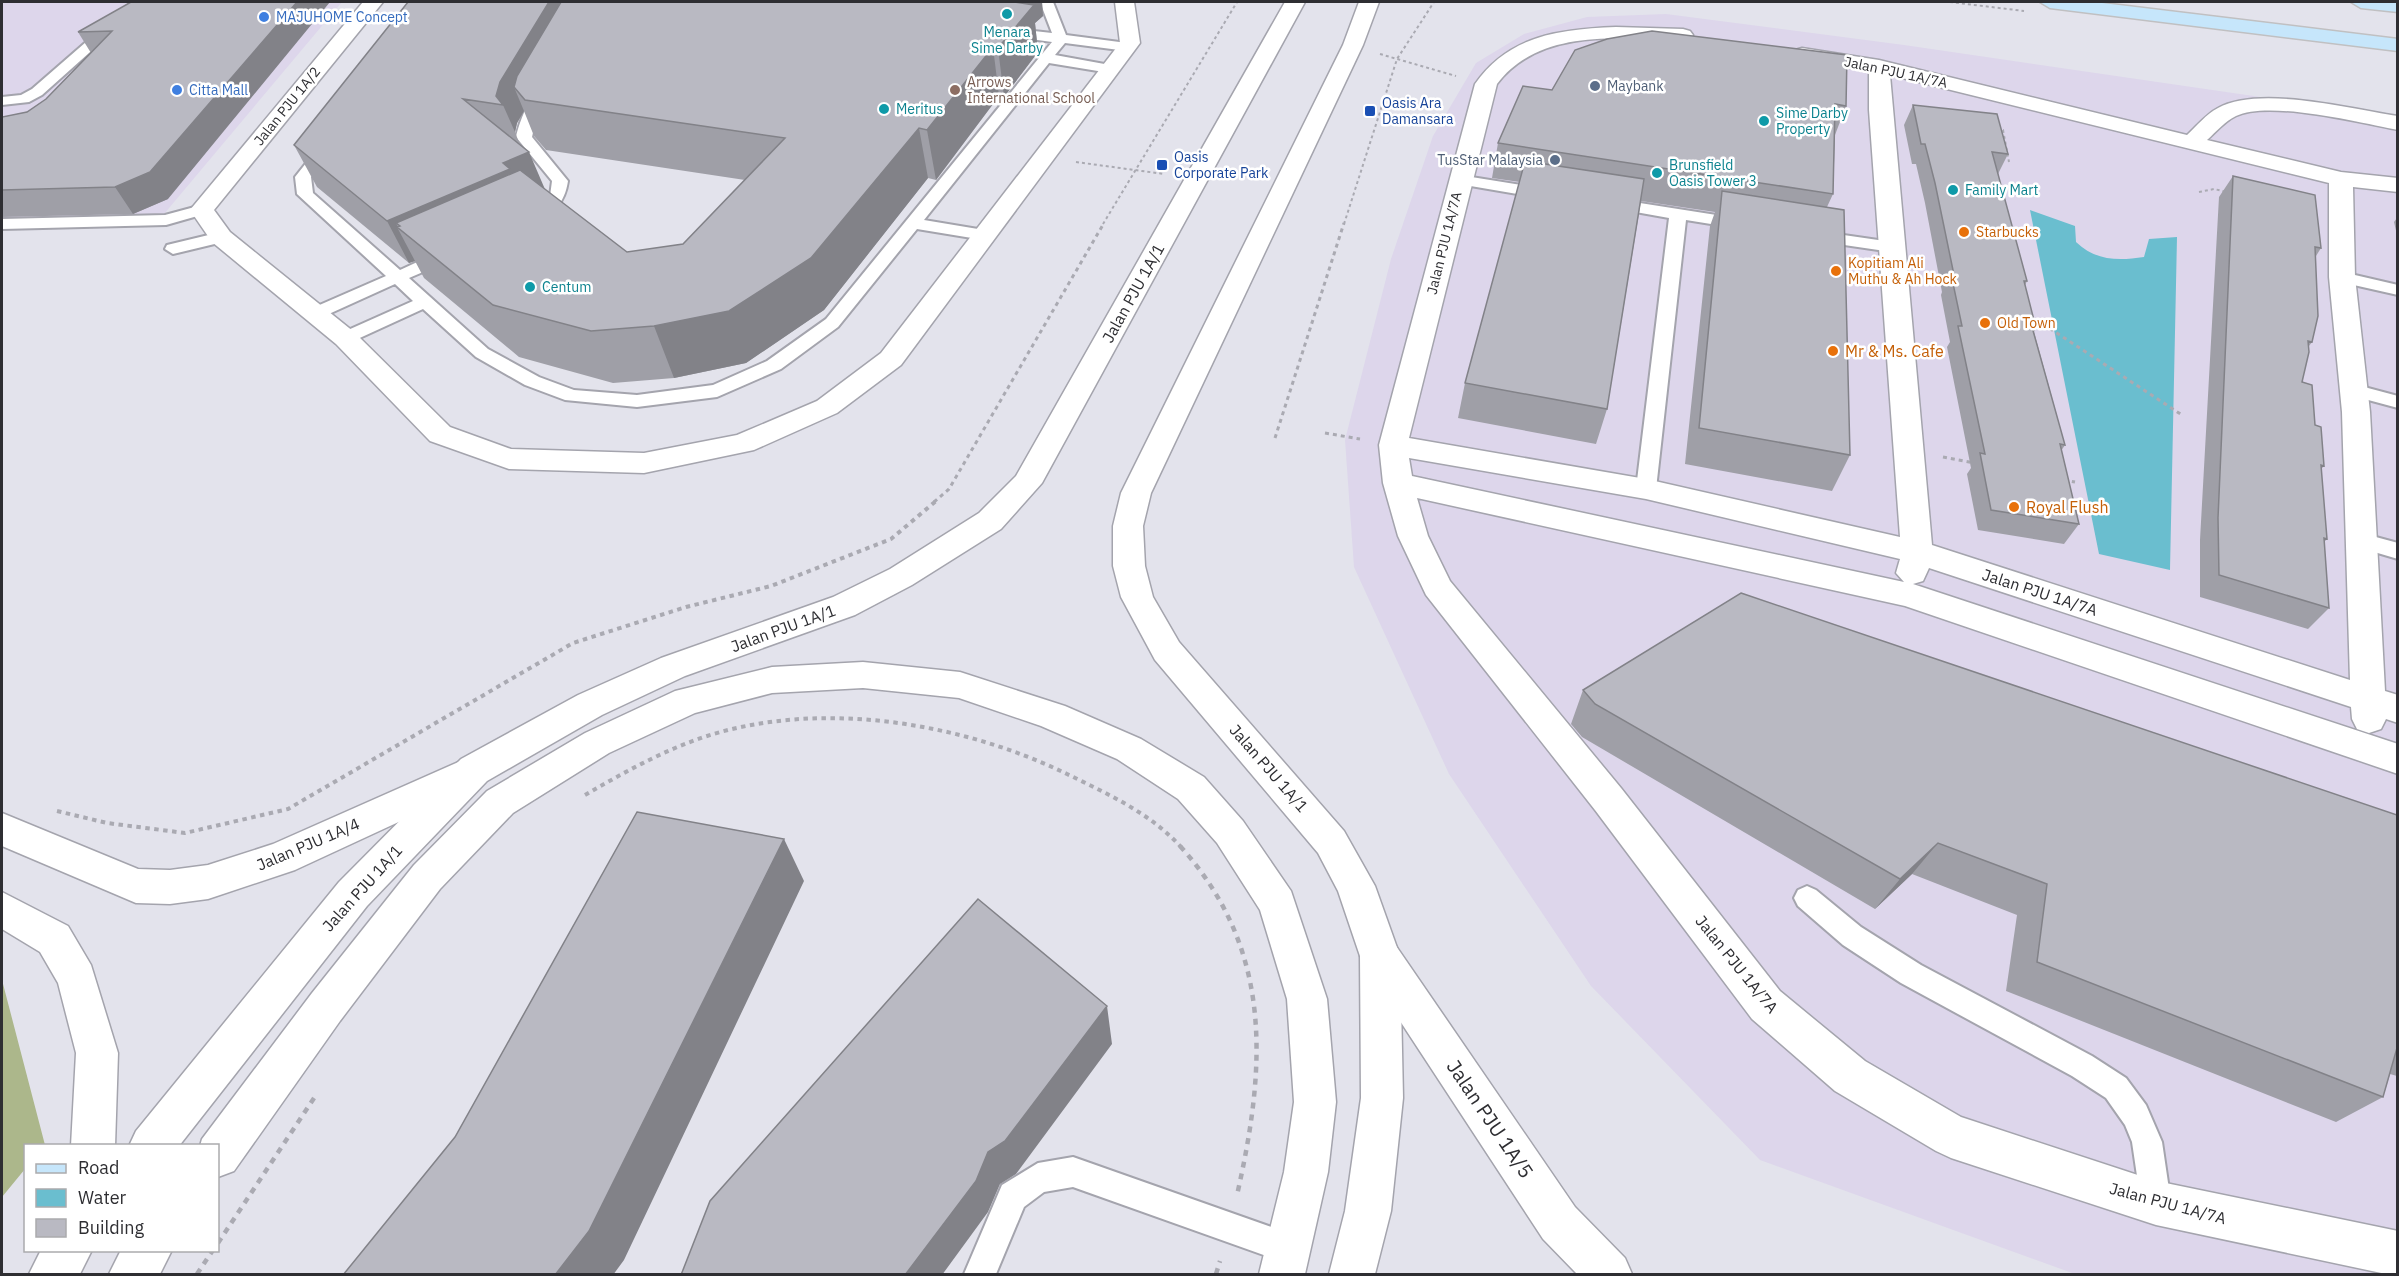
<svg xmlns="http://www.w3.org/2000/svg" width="2399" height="1276" font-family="'IBM Plex Sans',sans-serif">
<rect width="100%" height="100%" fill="#e3e3ec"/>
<path fill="#ddd6eb" d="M2 2H342L159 220 2 224Z
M1666 14 1904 45 2397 117V1274H2075L1760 1160 1591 986 1449 774 1354 567 1345 440 1391 259 1433 136 1476 63 1524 34 1587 17Z"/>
<path fill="#acb78b" d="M2 980 45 1145 26 1146 25 1169 2 1197Z"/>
<path fill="#6abecf" d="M2030 210 2075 226 2076 242C2096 261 2118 261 2144 257L2149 239 2177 237 2170 570 2099 554Z"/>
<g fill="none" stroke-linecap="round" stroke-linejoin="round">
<defs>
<path id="service" d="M132 2H146L42 95 29 102 2 105V97L21 95 32 89Z
M1040 2H1053L1066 35 1127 43 1134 47 1127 51 1065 43 1055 55 1110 65 1117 69 1110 73 1049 63 924 220 990 231 992 235 990 239 984 240 917 229 838 327 781 369 717 397 637 407 565 400 525 385 476 357 423 309 351 342H339L336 338 339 334 413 301 395 284 320 318 314 319 305 314 308 310 386 276 297 194 295 177 322 143 327 141 335 146 311 177 313 193 400 270 439 252H451L453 256 451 260 409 278 488 349 539 377 574 390 637 395 713 385 767 361 826 319 1052 42 1008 36 1001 32 1008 28 1052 33Z
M543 90 550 94 535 124 532 137 568 181C565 202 553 217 532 222L524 217 550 196 552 181 516 137C519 124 529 93 543 90Z
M1459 175 1546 189 1554 194 1546 199 1453 183 1451 180Z
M1608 198 1742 219 1750 224 1742 229 1686 220 1656 489 1653 494H1639L1636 489 1669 218 1602 206 1600 203 1602 200Z
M202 205 210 210 208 213 166 225 2 229V219L165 215Z
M1816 231 1892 242 1900 247 1892 252 1810 240 1808 236 1810 232Z
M221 232 227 233 229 237 227 241 173 254 165 249 167 245Z
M2342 272 2398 285V295L2336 281 2333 277 2336 273Z
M2353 384 2398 396V408L2346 394 2344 390 2346 386Z
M2361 533 2398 543V559L2354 546 2350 541 2354 536Z
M1807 886 1816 890 1861 927 1921 965 2092 1056 2126 1078 2146 1105 2162 1142 2171 1203 2167 1214 2156 1218 2145 1214 2141 1203 2132 1142 2125 1125 2106 1098 2072 1076 1901 983 1843 945 1798 906 1794 898 1798 890Z
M1073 1157 1300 1237 1305 1248 1300 1259 1289 1264 1073 1187 1044 1192 1024 1207 996 1274H964L1002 1185 1038 1163Z"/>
<path id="minor" d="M363 2H383L214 210 230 232 354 332 450 427 511 449 644 453 737 435 817 401 881 353 1120 43 1115 2H1134L1140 43 901 365 837 413 754 450 644 473 509 469 430 441 336 344 212 242 190 210Z
M1616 27 1683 29 1690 31 1693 35 1690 39 1683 41C1621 38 1539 28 1497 84L1409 438 1646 479 1900 537 1869 110V71L1795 58 1792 54 1795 50 1802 48 1879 60 2187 135C2197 126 2206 114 2218 108 2259 85 2352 109 2398 116V130C2361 123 2269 100 2236 116 2225 121 2216 132 2207 140L2341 172 2398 178V192L2353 187 2355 277 2370 412 2385 691 2398 695V723L2386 719 2381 729 2369 733 2357 729 2352 719 2351 707 1929 568 1923 581 1913 584 2398 744V774L1905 606 1417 498 1428 536 1450 581 1621 788 1780 991 1865 1061 1961 1117 2156 1181 2398 1231V1274H2386L2156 1225 1951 1158 1936 1151 1835 1091 1752 1019 1595 810 1426 595 1398 536 1383 483 1379 445 1475 84C1509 35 1561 29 1616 27ZM1890 75 2329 183V277L2342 412 2350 680 1932 545ZM1409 458 1646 499 1900 559 1896 573 1904 582 1412 476Z"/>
<path id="tertiary" d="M472 756 485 760 490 771 485 782 295 870 208 899 170 904 136 903 2 846V813L138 869 170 870 208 865 273 844Z
M2 892 68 926 91 965 118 1053 115 1146H71L76 1053 58 983 40 952 2 929Z
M1380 938 1394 943 1575 1207 1625 1258 1632 1274H1577L1543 1239 1366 969 1360 956 1366 943Z"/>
<path id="secondary" d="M1285 2H1305L1042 483 1001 529 912 585 855 615 685 676 602 715 487 781 367 906 179 1146H129L136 1131 339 882 461 759 578 695 661 658 833 597 890 569 979 513 1016 476Z
M1359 2H1379L1363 45 1151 493 1143 526 1145 566 1153 597 1179 642 1344 831 1375 886 1400 956 1403 1098 1391 1211 1375 1274H1329L1345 1211 1361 1098 1360 956 1338 891 1318 853 1155 660 1121 597 1113 566V526L1121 493 1343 45Z
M863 662 960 672 1065 706 1141 739 1204 777 1243 821 1291 891 1327 999 1336 1102 1328 1172 1305 1274H1259L1284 1172 1294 1102 1287 999 1260 910 1217 843 1178 799 1117 759 1041 726 959 698 863 688 772 693 695 713 609 753 513 813 440 889 340 1021 234 1171 218 1177V1146H200L202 1139 312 993 414 865 487 791 585 733 675 691 772 667Z
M41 1250H92L80 1274H29Z
M121 1250H172L160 1274H109Z"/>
<path id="primary" d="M2040 2H2094L2398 39V51L2050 8Z
M2351 2H2398V12L2361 8Z"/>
</defs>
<use href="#service" stroke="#a4a4ad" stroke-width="4"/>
<use href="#minor" stroke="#a4a4ad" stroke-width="3"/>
<use href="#tertiary" stroke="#a4a4ad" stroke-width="3"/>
<use href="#secondary" stroke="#a4a4ad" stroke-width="3"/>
<use href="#primary" stroke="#c0c0c2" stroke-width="3"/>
<path stroke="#aaaab2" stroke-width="2" stroke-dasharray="3 3" stroke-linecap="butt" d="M1950 2 2024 11
M1380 54 1456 76
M1997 129 2003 130 2009 162
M1076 162 1164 174
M2199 192 2214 189 2227 192
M1103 224 1237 2
M1344 224 1397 59 1434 2"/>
<path stroke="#aaaab2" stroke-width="3" stroke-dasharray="4 4" stroke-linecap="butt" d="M2043 324 2182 415
M1325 433 1360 439
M1275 438 1344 223
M1943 457 1974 463
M2064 480 2075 482
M934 502 949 489 1104 223"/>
<path stroke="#aaaab2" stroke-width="4" stroke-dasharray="4.5 4.5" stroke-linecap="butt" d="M585 795C623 773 662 751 704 737 819 699 960 722 1067 774 1108 794 1150 813 1181 847
M57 811 107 823 185 833 288 809 573 643 686 607 771 586 891 539 936 501"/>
<path stroke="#aaaab2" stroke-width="4.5" stroke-dasharray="6 6" stroke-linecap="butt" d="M1180 846C1274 950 1266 1067 1237 1195
M218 1243 316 1095
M197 1274 213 1250
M1216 1274 1220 1261"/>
<use href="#service" fill="#fff" fill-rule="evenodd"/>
<use href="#minor" fill="#fff" fill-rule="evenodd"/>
<use href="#tertiary" fill="#fff" fill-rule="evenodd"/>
<use href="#secondary" fill="#fff" fill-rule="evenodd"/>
<use href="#primary" fill="#c6e6fb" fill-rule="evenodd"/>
</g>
<path fill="#9f9fa7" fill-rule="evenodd" d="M131 2 168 199 133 214 2 217V117L27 112 46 99 91 53 78 32Z
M408 2H1042L1043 16 1035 23 1038 52 1004 97 999 96 936 180 928 178 824 310 746 363 674 378 613 383 519 357 424 278 415 261 409 263 317 187 294 145ZM524 111 534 136 546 150 745 180 683 244 627 252 545 190 520 145 515 132 517 123Z
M1575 50 1846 106 1835 135 1833 194 1827 207 1850 455 1832 491 1685 464 1710 226 1715 212 1641 201 1607 409 1596 444 1458 418 1465 383 1520 182 1492 178 1498 143 1552 90Z
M1913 105 2008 154 1998 174 2027 281 2025 285 2036 328 2034 332 2065 445 2061 451 2079 524 2064 544 1978 530 1967 474 1971 468 1947 347 1950 342 1941 295 1942 292 1925 203 1916 164H1912L1904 125Z
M2233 176 2321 248 2316 256 2312 342 2309 346 2302 382 2315 425 2324 466 2321 469 2327 539 2324 542 2329 608 2308 629 2200 597V540L2219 197Z
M2397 218V235L2394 222Z
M1583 690 2397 815V1076L2390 1074 2383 1097 2336 1122 2006 991 2017 915 1912 874 1875 909 1582 737 1571 724Z"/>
<path fill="#828288" d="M297 2H330L168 199 133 214 115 187Z
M549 2H587L514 87 524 111 517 123 515 132 503 105 496 96 500 82Z
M1026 2H1042L1043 16 1035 23 1038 52 1004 97 998 48 1027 12Z
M993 47 999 96 936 180 927 130Z
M919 128 928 178 824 310 746 363 674 378 654 326Z
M529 152 547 194 400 226 396 223 399 229 397 227 415 261 409 263 387 221 503 163Z
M784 839 804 881 624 1260 613 1275H555Z
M1938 843 1912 874 1875 909 1900 879Z
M1107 1006 1112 1044 1016 1174 1000 1184 988 1212 942 1275H905L988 1152Z"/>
<path fill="#b9b9c2" stroke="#828288" stroke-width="1.5" d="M131 2H297L150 172 115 187 2 190V117L27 112 46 99 112 31 78 32Z
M408 2H549L500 82 496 96 503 105 463 99 529 152 503 163 510 169 387 221 294 145Z
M561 2H1014L1034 5 998 48 993 47 927 130 919 128 811 258 729 311 654 326 591 331 493 305 397 227 400 226 396 223 520 170 627 252 683 244 785 138 525 100 514 87 517 76Z
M1652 31 1847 55 1846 106 1835 104 1833 194 1498 143 1523 86 1552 90 1575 50 1607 39Z
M1913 105 1997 114 2008 154 1992 152 2027 281H2024L2036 328 2032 327 2065 445 2060 444 2079 524 1991 510 1980 453 1985 454 1958 326H1962L1951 274 1954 275 1935 183 1925 144H1921Z
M1525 161 1644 179 1607 409 1465 383Z
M2233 176 2315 195 2321 248 2315 247 2318 316 2312 342 2308 341 2309 352 2302 382 2312 385 2315 425 2321 427 2324 466 2321 465 2327 539 2324 538 2329 608 2219 575 2218 518Z
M1722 191 1844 210 1850 455 1699 428Z
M1741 593 2397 815V1048L2383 1097 2037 962 2047 884 1938 843 1900 879 1595 704 1583 690Z
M637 812 784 839 589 1231 555 1275H343L455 1137Z
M978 899 1107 1006 1005 1141 988 1152 976 1181 905 1275H681L710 1201Z"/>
<g fill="#0f9aa8" stroke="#fff" stroke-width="2">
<circle cx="1007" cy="14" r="6"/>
<circle cx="884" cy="109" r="6"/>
<circle cx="1764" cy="121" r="6"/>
<circle cx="1657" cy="173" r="6"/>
<circle cx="1953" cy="190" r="6"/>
<circle cx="530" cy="287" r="6"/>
</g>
<g fill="#3f7fe0" stroke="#fff" stroke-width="2">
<circle cx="264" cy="17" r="6"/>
<circle cx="177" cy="90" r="6"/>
</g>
<g fill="#5c6f8a" stroke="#fff" stroke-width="2">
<circle cx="1595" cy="86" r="6"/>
<circle cx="1555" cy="160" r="6"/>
</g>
<circle fill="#8d6e63" stroke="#fff" stroke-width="2" cx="955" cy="90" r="6"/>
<g fill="#1a4fb4" stroke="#fff" stroke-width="2">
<rect x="1364" y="105" width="12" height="12" rx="3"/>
<rect x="1156" y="159" width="12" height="12" rx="3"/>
</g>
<g fill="#e8710a" stroke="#fff" stroke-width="2">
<circle cx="1964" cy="232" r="6"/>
<circle cx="1836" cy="271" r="6"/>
<circle cx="1985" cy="323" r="6"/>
<circle cx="1833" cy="351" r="6"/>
<circle cx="2014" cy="507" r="6"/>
</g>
<g text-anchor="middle" stroke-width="5" stroke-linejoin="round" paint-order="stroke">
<g font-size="14" fill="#366cbe" stroke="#fff" text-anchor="start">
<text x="276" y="22">MAJUHOME Concept</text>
<text x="189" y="95">Citta Mall</text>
</g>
<g font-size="14" fill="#0d838f" stroke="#fff" text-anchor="start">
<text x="1007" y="37" text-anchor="middle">Menara<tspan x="1007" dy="16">Sime Darby</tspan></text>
<text x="896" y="114">Meritus</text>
<text x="1776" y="118">Sime Darby<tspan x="1776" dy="16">Property</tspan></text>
<text x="1669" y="170">Brunsfield<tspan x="1669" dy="16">Oasis Tower 3</tspan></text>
<text x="1965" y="195">Family Mart</text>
<text x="542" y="292">Centum</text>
</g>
<g font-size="14" fill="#2e2e32" stroke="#fff">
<text transform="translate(1896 72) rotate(12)" y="5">Jalan PJU 1A/7A</text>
<text transform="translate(287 106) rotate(-51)" y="5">Jalan PJU 1A/2</text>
<text transform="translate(1444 243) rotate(-76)" y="5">Jalan PJU 1A/7A</text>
</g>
<g font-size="14" fill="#785e54" stroke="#fff" text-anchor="start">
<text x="967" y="87">Arrows<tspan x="967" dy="16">International School</tspan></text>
</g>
<g font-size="14" fill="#4e5e75" stroke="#fff" text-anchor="start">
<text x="1607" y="91">Maybank</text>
<text x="1543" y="165" text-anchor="end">TusStar Malaysia</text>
</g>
<g font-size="14" fill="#164399" stroke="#fff" text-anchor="start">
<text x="1382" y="108">Oasis Ara<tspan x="1382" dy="16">Damansara</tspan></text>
<text x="1174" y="162">Oasis<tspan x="1174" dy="16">Corporate Park</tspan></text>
</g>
<g font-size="14" fill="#c56008" stroke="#fff" text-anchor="start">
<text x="1976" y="237">Starbucks</text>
<text x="1848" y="268">Kopitiam Ali<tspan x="1848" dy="16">Muthu &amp; Ah Hock</tspan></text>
<text x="1997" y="328">Old Town</text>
</g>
<g font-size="16" fill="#2e2e32" stroke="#fff">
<text transform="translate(1133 293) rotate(-61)" y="6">Jalan PJU 1A/1</text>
<text transform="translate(2040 592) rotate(18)" y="6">Jalan PJU 1A/7A</text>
<text transform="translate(783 628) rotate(-20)" y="6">Jalan PJU 1A/1</text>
<text transform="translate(1269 768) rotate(49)" y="6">Jalan PJU 1A/1</text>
<text transform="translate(308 844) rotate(-23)" y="6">Jalan PJU 1A/4</text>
<text transform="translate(362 888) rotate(-48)" y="6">Jalan PJU 1A/1</text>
<text transform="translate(1737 964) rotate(51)" y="6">Jalan PJU 1A/7A</text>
<text transform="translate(2168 1203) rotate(15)" y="6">Jalan PJU 1A/7A</text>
</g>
<g font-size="16" fill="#c56008" stroke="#fff" text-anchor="start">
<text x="1845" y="357">Mr &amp; Ms. Cafe</text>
<text x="2026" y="513">Royal Flush</text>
</g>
<g font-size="20" fill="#2e2e32" stroke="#fff">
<text transform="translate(1490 1119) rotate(56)" y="7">Jalan PJU 1A/5</text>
</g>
</g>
<rect width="2399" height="1276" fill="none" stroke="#2e2e32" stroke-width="6"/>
<rect x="24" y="1144" width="195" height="108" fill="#ffffff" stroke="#ababad" stroke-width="1.5"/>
<rect x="36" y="1164" width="30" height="9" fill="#c6e6fb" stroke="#ababad" stroke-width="1.5"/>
<text x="78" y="1174" font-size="18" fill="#2e2e32">Road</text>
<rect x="36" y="1189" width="30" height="18" fill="#6abecf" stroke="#ababad" stroke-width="1.5"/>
<text x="78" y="1204" font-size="18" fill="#2e2e32">Water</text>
<rect x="36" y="1219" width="30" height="18" fill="#b9b9c2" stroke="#ababad" stroke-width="1.5"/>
<text x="78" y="1234" font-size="18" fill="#2e2e32">Building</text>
</svg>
